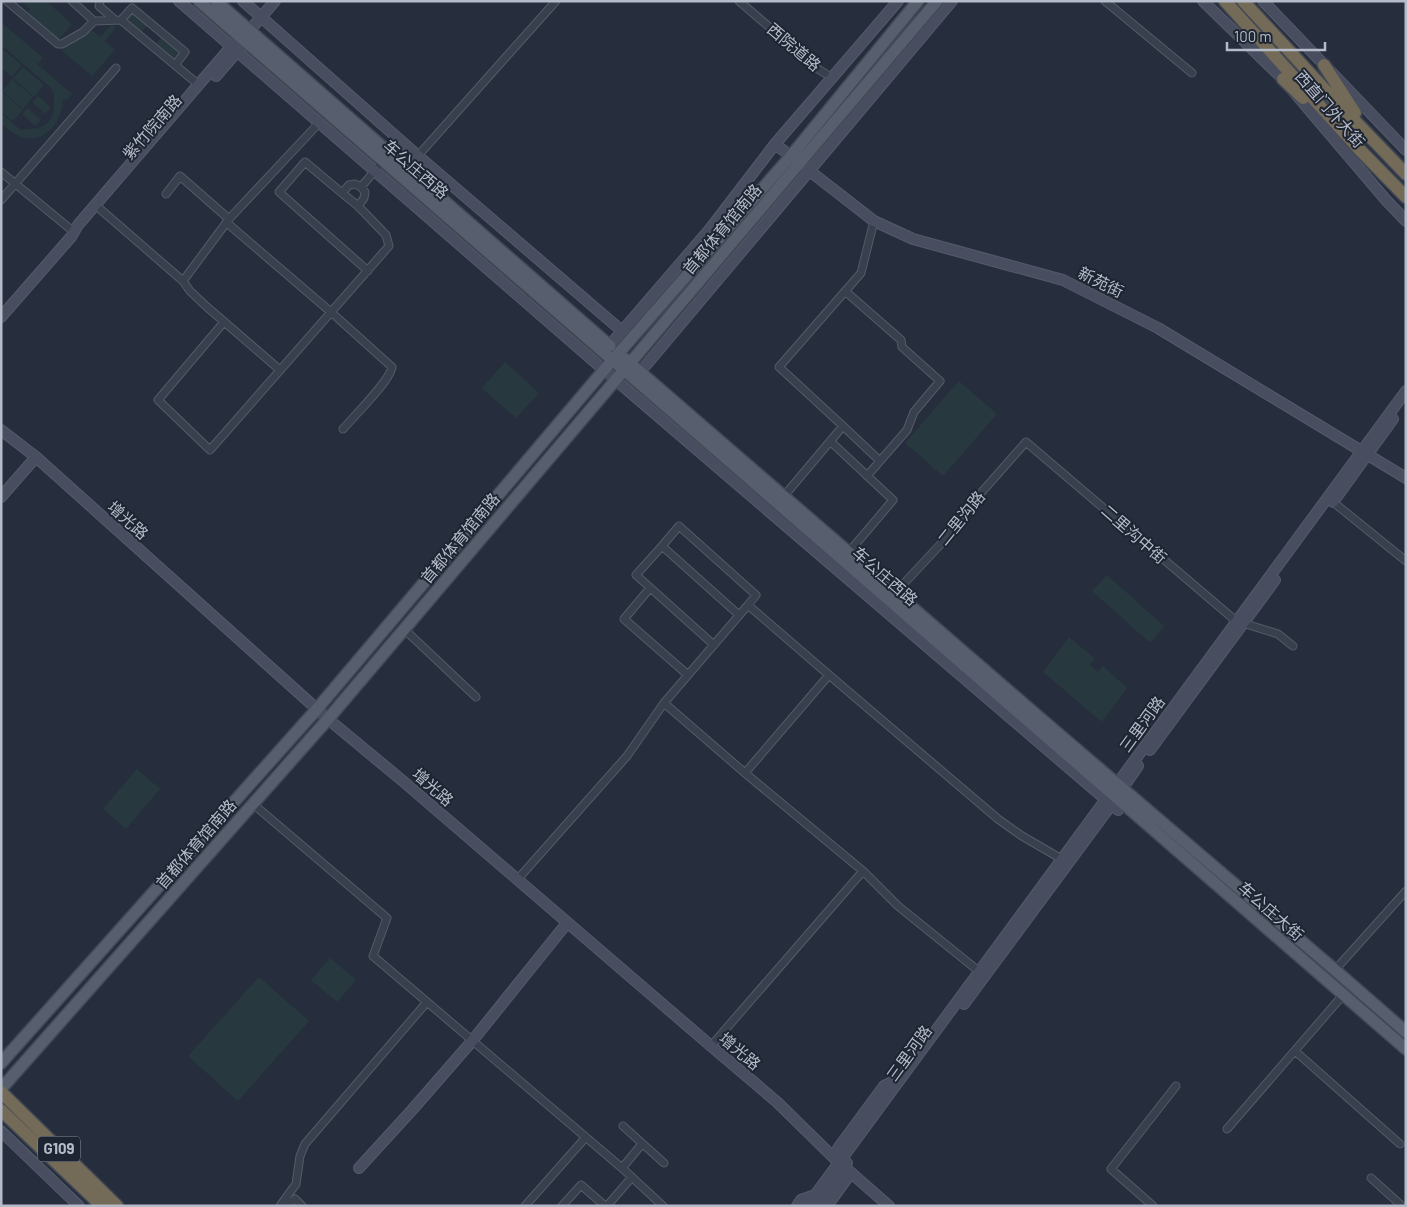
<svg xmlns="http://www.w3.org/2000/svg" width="1407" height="1207" font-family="Barlow,'Noto Sans SC',sans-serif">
<rect width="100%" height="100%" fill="#262d3d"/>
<path fill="#27393e" d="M21 1H46L72 24 58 41 27 13 30 9Z
M133 10 149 23 140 34 124 20Z
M1 22 43 58 38 64 33 60 72 94 66 101 63 98C63 122 43 148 17 135 11 133 6 127 1 123V113L21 130 38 128 46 125 51 118 54 111V95L51 88 1 45Z
M112 24 116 27 105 41 115 50 92 76 62 51 85 33 93 31 100 37Z
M163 35 183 52 174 62 155 45Z
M1 48 22 65 12 77 1 68Z
M23 67 44 85 34 97 13 78Z
M12 79 33 97 23 109 2 91Z
M1 91 23 110 13 121 1 112Z
M38 96 51 108 45 114 32 102Z
M28 108 41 120 35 126 22 114Z
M505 362 539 393 516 418 482 388Z
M959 381 997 414 943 476 905 443Z
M1107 575 1164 626 1150 643 1092 591Z
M1069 637 1095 659 1090 665 1098 672 1103 666 1127 688 1102 722 1043 672Z
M137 769 160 789 126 829 103 809Z
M330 958 356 980 337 1002 311 980Z
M259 977 309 1021 238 1101 188 1056Z"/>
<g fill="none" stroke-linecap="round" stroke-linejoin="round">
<defs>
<path id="street" d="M7 1 58 44H62L83 32 94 21
M72 1 94 21 121 20 199 85
M100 1 99 6 115 20
M739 1 818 69 826 74
M1105 1 1192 73
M121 20 132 8 185 52 175 65
M416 158 556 1
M1 172 74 232
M361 187 365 192 364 198 358 206 342 193 349 185 355 184 361 187 384 160
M342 193 305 162 279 192 368 271
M166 194 180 176 229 219
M1 200 116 68
M100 209 183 281 190 291 207 307 280 370
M227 223 332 313 392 367C390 381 354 416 343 429
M183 281 229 219 319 123
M224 322 158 400 210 450 389 246 386 235 358 206
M843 426 880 461 907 430 914 412 940 381 902 347 901 340 845 291
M830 441 893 500 849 552
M867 476 880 461
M784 496 843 426 779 367 861 273 874 221
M1333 502 1406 561
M662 546 636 575 714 645
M650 588 624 619 688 675
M895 593 951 533 958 519 1026 442 1236 621 1278 634 1293 646
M739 615 662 546 679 526 756 595 748 605
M404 629 476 697
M664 703 745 773 863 871 898 906 981 973
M745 773 829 675 998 819 1022 836 1065 861
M253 804 387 918 373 956 622 1168 663 1206
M517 880 627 756 664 703 748 605 829 675
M1335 970 1406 891
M711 1046 863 871
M1295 1051 1400 1144
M623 1126 664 1163
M1227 1129 1343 995
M622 1168 642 1144
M1371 1178 1402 1206
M280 1206 296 1184 300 1156 305 1144 427 1002
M286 1206 295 1199 302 1206
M525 1206 586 1137
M562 1206 581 1185 605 1206
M607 1206 632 1177
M1153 1206 1111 1169 1176 1086"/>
<path id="secondary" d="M179 1 604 370 1118 810
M243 1 418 156 622 331
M1203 1 1283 79 1386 200 1406 221
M1263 1 1406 150
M216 76 241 47
M775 144 874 221 913 239 1063 280 1158 328 1406 478
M1 317 71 237 78 225 231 47 240 37 249 31 275 1
M605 351 710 229 775 144 898 1
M636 377 952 1
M1 430 36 457 328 719 404 782 711 1046 777 1102 833 1157 889 1206
M1 497 36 457
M1333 502 1393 419
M1150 750 1275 580
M964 1004 1106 812 1138 766
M1 1131 79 1206
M833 1157 839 1147 884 1086 901 1078
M359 1168 412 1110 473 1040 567 923
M797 1206 801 1200 815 1195
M807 1206 1406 391
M816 1206 847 1163
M827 1206 851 1173"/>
<path id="primary" d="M199 1 1406 1049
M216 1 610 346
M625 359 1047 724 1335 970 1406 1032
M1 1063 317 709 604 370 791 156 918 1
M1 1089 328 719 937 1"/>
<path id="highway" d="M1225 1 1358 148 1406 197
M1243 1 1329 94 1406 174
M1324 65 1355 113
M1283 79 1303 98
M1 1092 117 1206
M1 1110 102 1206"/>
</defs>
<use href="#street" stroke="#545b68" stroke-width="9"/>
<use href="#secondary" stroke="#545b68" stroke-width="12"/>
<use href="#primary" stroke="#424956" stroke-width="14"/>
<use href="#highway" stroke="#414855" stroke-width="15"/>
<use href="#street" stroke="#39404d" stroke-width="7"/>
<use href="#secondary" stroke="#484e60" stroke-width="10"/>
<use href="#primary" stroke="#575e6d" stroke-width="11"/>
<use href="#highway" stroke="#736a57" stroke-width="12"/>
</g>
<g text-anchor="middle" stroke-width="4" stroke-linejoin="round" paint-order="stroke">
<rect fill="#1e2532" stroke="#888e9b" stroke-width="1" x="38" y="1136.5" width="42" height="25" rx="4"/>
<g font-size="15" font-weight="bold" fill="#b5bbc8">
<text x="59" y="1154">G109</text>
</g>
<g font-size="16" fill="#b5bbc8" stroke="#1e2532">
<text transform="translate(794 47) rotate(40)" y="6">西院道路</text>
<text transform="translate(1330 109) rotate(49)" y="6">西直门外大街</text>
<text transform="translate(152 127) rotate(-49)" y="6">紫竹院南路</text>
<text transform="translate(416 169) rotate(41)" y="6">车公庄西路</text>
<text transform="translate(722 229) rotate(-50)" y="6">首都体育馆南路</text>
<text transform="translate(1101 282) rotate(26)" y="6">新苑街</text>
<text transform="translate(961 518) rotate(-51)" y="6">二里沟路</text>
<text transform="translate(128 520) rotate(42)" y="6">增光路</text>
<text transform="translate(1134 534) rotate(41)" y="6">二里沟中街</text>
<text transform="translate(460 538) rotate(-50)" y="6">首都体育馆南路</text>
<text transform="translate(885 576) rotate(41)" y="6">车公庄西路</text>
<text transform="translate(1142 724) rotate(-54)" y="6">三里河路</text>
<text transform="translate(433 787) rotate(41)" y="6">增光路</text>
<text transform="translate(196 844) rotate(-49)" y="6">首都体育馆南路</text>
<text transform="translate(1271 911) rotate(41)" y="6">车公庄大街</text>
<text transform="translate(740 1051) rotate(40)" y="6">增光路</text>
<text transform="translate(909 1053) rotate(-54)" y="6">三里河路</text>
</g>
</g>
<rect width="1407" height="1207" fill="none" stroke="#b5bbc8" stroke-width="5"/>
<path d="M1227 42v8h98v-8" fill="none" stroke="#b5bbc8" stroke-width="2.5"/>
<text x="1234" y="42" font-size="15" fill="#b5bbc8" stroke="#1e2532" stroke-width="4" paint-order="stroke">100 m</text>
</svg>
